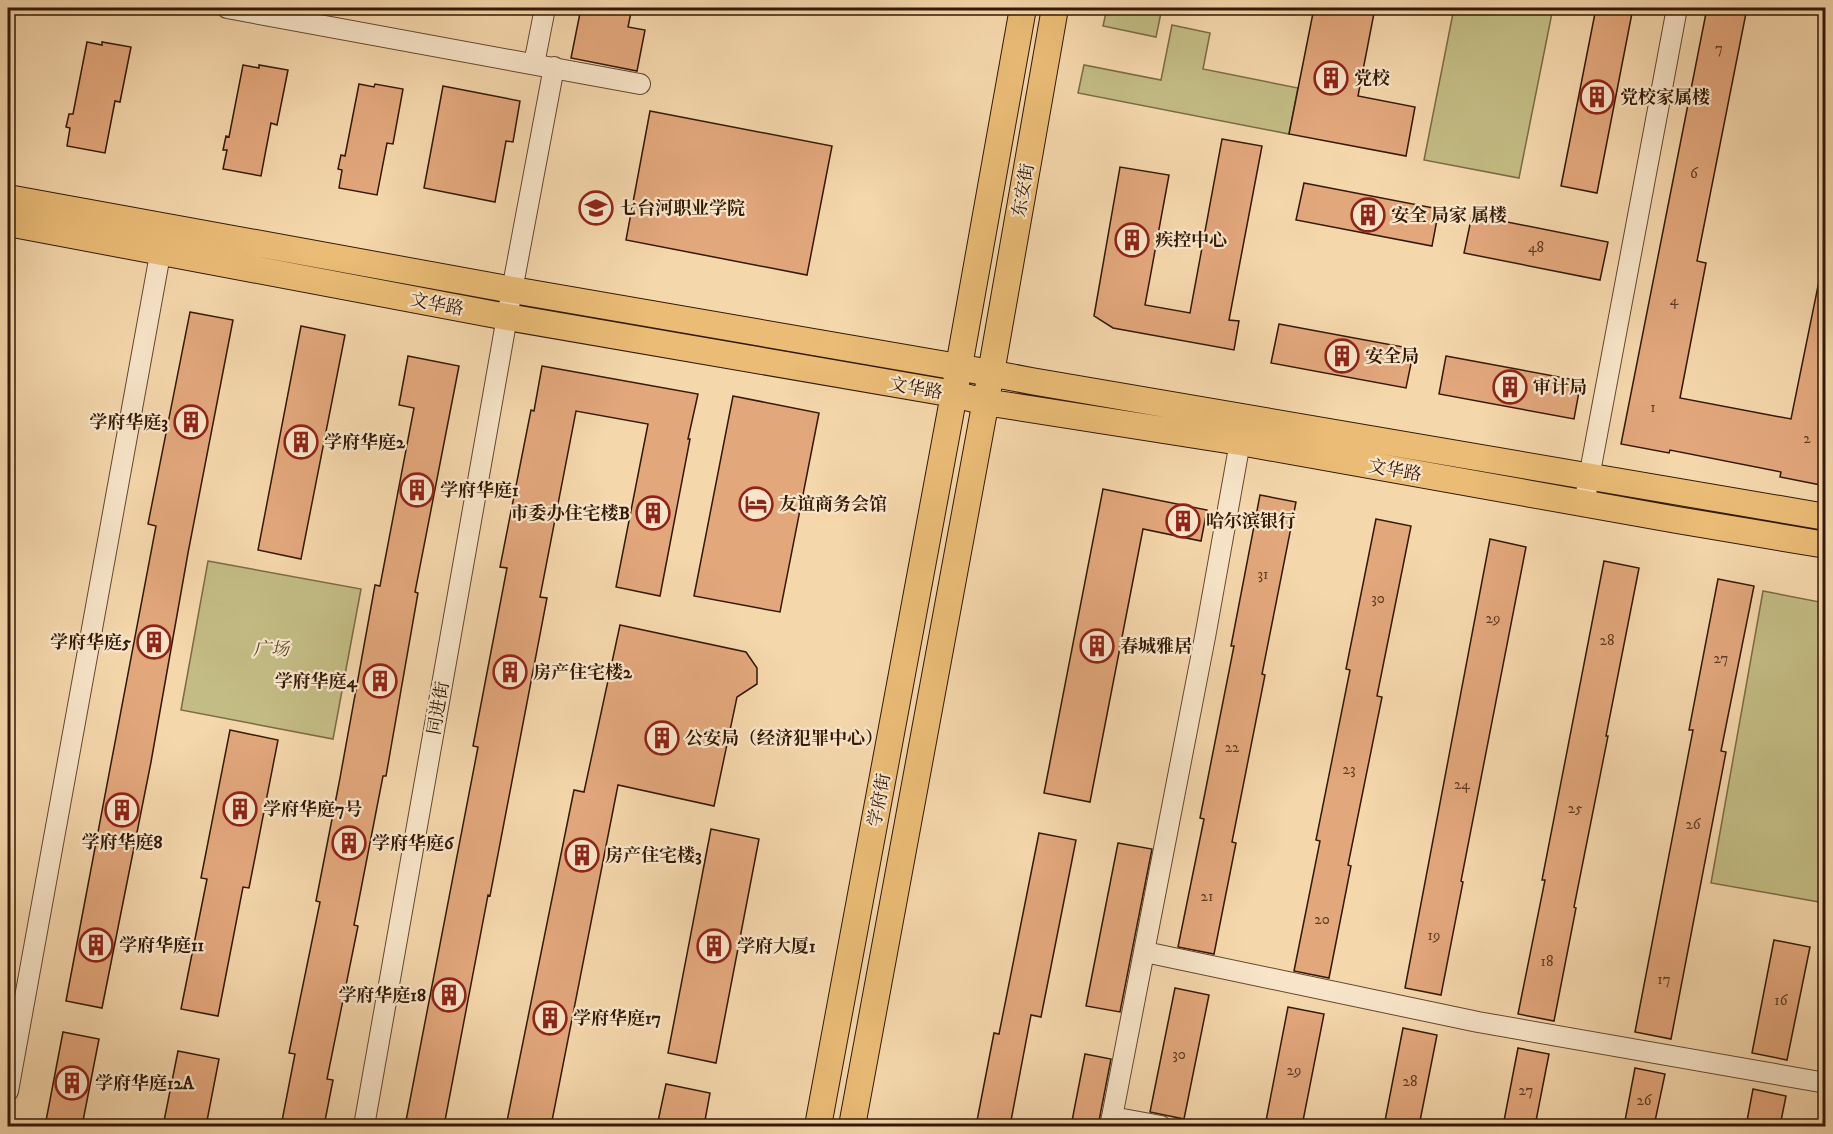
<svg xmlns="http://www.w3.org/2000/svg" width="1833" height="1134" font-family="'IM FELL DW Pica','Noto Serif SC',serif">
<rect width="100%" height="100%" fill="#f5d7ac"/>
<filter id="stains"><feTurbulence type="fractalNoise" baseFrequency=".00333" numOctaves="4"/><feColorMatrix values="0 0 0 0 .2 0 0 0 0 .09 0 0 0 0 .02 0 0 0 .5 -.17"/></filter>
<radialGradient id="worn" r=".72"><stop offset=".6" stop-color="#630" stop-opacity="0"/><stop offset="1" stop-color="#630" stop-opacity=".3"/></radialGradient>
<path fill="#c3bc84" stroke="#7b6a44" stroke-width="1.5" d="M1107 8H1162L1156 37 1103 26Z
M1454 8H1553L1519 178 1424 160Z
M1172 25 1210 33 1203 69 1298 88 1289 134 1078 93 1084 65 1161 80Z
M208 561 361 589 333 739 181 710Z
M1763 591 1825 603V903L1711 883Z"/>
<path fill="#e3a77c" stroke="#331805" stroke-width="1.5" d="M581 8H632L628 27 645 30 637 71 571 58Z
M1314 8H1375L1358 96 1415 107 1406 156 1289 134Z
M1596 8H1633L1597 193 1561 186Z
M1707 8H1747L1697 261 1706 263 1680 398 1791 419 1819 281 1826 282V486L1780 477 1781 472 1670 450 1669 453 1621 444Z
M87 42 102 45V42L131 47 120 102 115 101 105 153 67 146 70 128 66 127 69 114H73Z
M243 65 259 68V65L288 70 277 125 271 123 261 176 223 169 227 150H223L226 136 229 137Z
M359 84 374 87 375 84 403 89 393 144 387 143 377 195 339 188 342 170 338 169 341 155 345 156Z
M443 86 520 101 513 142 506 141 495 202 424 188Z
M650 111 832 146 807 275 626 240Z
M1222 139 1262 146 1229 320 1239 321 1234 350 1113 328 1094 316 1120 167 1169 175 1145 305 1190 313Z
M1304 183 1439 209 1432 246 1296 220Z
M1472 215 1608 242 1600 280 1464 253Z
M190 312 233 320 188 553 151 762 102 1008 66 1001 156 526 148 524Z
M1279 324 1414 349 1406 388 1271 363Z
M301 326 345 335 301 559 258 550Z
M408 356 459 366 415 592 418 593 386 776H383L354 925 358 926 327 1079 333 1080 324 1126H281L295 1054 289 1053 320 902 316 901 340 778 375 585 380 586 414 408 399 405Z
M1446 356 1581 381 1574 419 1439 394Z
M542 366 698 394 688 439H690L660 596 616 587 648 424 576 411 540 597 547 598 490 896 488 895 444 1126H405L478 747 473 746 507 568 500 567 531 410 534 411Z
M733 396 819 413 780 612 694 596Z
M1103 489 1207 510 1201 541 1143 529 1090 802 1044 793Z
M1260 495 1296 502 1262 674 1265 675 1232 842 1236 843 1214 954 1178 947 1204 819 1200 818 1234 646H1231Z
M1376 519 1411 526 1377 696 1382 697 1348 865 1351 866 1329 978 1294 971 1320 841 1316 840 1350 670 1346 669Z
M1490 539 1526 547 1461 881 1463 882 1441 995 1405 988Z
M1604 561 1639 568 1606 736H1608L1574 907 1576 908 1554 1021 1518 1014 1545 880H1542Z
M1718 579 1754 586 1721 751 1726 752 1671 1039 1635 1032 1693 730H1689Z
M620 625 746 652 757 668V684L737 697 714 806 618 785 551 1126H506L574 790 584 792Z
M230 730 278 740 249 888 243 887 218 1016 181 1009 207 879 201 878Z
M711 829 759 839 716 1063 668 1053Z
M1039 833 1076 840 1041 1017 1031 1015 1010 1126H976L994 1033 999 1034Z
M1118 843 1152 849 1120 1012 1086 1006Z
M1774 940 1810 947 1787 1060 1752 1053Z
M1175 988 1209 995 1184 1119 1150 1112Z
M1288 1007 1324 1014 1302 1126H1265Z
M1403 1028 1437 1035 1419 1126H1384Z
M63 1032 99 1039 82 1126H45Z
M1518 1048 1549 1054 1535 1126H1503Z
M178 1051 219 1059 206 1126H163Z
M1085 1054 1111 1059 1098 1126H1071Z
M1635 1068 1665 1074 1654 1126H1624Z
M666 1084 710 1093 704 1126H657Z
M1753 1089 1786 1096 1780 1126H1746Z"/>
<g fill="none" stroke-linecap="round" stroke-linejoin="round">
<defs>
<path id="minor" d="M227 8 640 84
M534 64 545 8
M1584 504 1677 8
M1145 952 1478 1022 1826 1083
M8 1091 163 238
M1112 1117 1205 637 1240 442
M364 1126 507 317 554 67
M1110 1126 1112 1117 1161 1126"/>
<path id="major" d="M8 198 513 290 958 367 1031 381 1826 517
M8 223 507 317 954 394 985 402 1240 442 1677 520 1826 545
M818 1126 954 394 1023 8
M852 1126 991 373 1055 8"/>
</defs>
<use href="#minor" stroke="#64482f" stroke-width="22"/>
<use href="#major" stroke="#331805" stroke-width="28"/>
<use href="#minor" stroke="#f8e5c9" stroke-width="20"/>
<use href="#major" stroke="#eabc76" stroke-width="26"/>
</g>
<defs>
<symbol id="building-ring" viewBox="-11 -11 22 22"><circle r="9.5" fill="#f8e5c9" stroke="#8f2418" stroke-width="1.5"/><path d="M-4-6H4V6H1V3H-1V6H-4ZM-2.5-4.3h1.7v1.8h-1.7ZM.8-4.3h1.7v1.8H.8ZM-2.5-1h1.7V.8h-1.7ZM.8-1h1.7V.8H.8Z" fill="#8f2418"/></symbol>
<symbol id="university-ring" viewBox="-11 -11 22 22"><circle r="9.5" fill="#f8e5c9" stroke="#8f2418" stroke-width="1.5"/><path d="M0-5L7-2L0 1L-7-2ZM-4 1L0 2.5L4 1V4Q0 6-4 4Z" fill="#8f2418"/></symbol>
<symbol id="hotel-ring" viewBox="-11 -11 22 22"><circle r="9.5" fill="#f8e5c9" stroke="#8f2418" stroke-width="1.5"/><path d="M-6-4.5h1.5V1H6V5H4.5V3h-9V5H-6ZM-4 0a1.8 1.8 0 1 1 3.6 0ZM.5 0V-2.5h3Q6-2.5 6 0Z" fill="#8f2418"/></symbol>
</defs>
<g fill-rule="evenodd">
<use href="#building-ring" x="1312" y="59" width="38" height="38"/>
<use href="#building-ring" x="1578" y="78" width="38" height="38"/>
<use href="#university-ring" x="577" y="189" width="38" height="38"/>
<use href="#building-ring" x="1349" y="196" width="38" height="38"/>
<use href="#building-ring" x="1113" y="221" width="38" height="38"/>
<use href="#building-ring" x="1323" y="337" width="38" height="38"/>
<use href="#building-ring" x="1491" y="368" width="38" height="38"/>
<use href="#building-ring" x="172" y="403" width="38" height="38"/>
<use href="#building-ring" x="282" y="423" width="38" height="38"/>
<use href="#building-ring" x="398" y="471" width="38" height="38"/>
<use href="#hotel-ring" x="737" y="485" width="38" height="38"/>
<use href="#building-ring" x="634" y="494" width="38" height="38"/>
<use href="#building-ring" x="1164" y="502" width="38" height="38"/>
<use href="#building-ring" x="135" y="623" width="38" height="38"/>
<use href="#building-ring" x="1078" y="627" width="38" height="38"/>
<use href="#building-ring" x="491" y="653" width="38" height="38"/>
<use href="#building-ring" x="361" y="662" width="38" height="38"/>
<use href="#building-ring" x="643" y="719" width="38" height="38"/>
<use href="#building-ring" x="221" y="790" width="38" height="38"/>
<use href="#building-ring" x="103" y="791" width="38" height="38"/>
<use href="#building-ring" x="330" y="824" width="38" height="38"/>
<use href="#building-ring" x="563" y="836" width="38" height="38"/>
<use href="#building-ring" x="77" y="926" width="38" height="38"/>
<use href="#building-ring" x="695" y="927" width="38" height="38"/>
<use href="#building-ring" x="430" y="976" width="38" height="38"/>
<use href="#building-ring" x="531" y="999" width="38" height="38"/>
<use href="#building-ring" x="53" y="1064" width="38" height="38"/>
</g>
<g text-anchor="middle" stroke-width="4.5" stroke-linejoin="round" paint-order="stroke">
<g font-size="15" fill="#5f3c23">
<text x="1719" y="53">7</text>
<text x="1694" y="178">6</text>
<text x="1536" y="252">48</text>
<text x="1674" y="305">4</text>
<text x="1653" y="412">1</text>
<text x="1807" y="443">2</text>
<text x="1263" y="579">31</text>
<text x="1378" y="603">30</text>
<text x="1493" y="623">29</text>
<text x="1607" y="645">28</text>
<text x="1721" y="663">27</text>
<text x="1232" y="752">22</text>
<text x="1349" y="774">23</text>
<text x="1462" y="789">24</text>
<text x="1575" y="813">25</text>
<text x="1693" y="829">26</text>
<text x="1207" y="901">21</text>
<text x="1322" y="924">20</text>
<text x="1434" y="940">19</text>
<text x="1547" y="966">18</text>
<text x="1664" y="984">17</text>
<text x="1781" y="1005">16</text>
<text x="1179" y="1059">30</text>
<text x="1294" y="1075">29</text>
<text x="1410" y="1086">28</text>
<text x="1526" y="1095">27</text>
<text x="1644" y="1105">26</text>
</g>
<g font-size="18" font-weight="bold" fill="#331805" stroke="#f8e5c9" text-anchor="start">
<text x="1354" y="84">党校</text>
<text x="1620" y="103">党校家属楼</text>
<text x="619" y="214">七台河职业学院</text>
<text x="1391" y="221">安全 局家 属楼</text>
<text x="1155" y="246">疾控中心</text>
<text x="1365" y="362">安全局</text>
<text x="1533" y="393">审计局</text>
<text x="168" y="428" text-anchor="end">学府华庭3</text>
<text x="324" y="448">学府华庭2</text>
<text x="440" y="496">学府华庭1</text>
<text x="779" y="510">友谊商务会馆</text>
<text x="630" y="519" text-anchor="end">市委办住宅楼B</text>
<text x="1206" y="527">哈尔滨银行</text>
<text x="131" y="648" text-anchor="end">学府华庭5</text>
<text x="1120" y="652">春城雅居</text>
<text x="533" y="678">房产住宅楼2</text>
<text x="357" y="687" text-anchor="end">学府华庭4</text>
<text x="685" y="744">公安局（经济犯罪中心）</text>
<text x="263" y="815">学府华庭7号</text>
<text x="122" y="848" text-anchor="middle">学府华庭8</text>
<text x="372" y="849">学府华庭6</text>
<text x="605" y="861">房产住宅楼3</text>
<text x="119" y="951">学府华庭11</text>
<text x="737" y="952">学府大厦1</text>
<text x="426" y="1001" text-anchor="end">学府华庭18</text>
<text x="573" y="1024">学府华庭17</text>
<text x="95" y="1089">学府华庭12A</text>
</g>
<g font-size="18" fill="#331805" stroke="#f8e5c9">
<text transform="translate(1023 190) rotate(-80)" y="6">东安街</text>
<text transform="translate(437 304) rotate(11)" y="6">文华路</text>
<text transform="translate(916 388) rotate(10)" y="6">文华路</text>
<text transform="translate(1395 470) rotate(10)" y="6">文华路</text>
<text transform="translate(438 708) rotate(-80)" y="6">同进街</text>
<text transform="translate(879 800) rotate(-79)" y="6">学府街</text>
</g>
<g font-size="18" font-style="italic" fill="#5e492b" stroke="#f8e5c9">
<text x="271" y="655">广场</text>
</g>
</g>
<rect width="1833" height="1134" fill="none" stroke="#f5d7ac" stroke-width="30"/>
<rect x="9" y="9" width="1815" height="1116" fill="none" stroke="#331805" stroke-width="3"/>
<rect x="15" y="15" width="1803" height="1104" fill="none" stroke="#331805" stroke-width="1.5"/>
<rect width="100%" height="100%" filter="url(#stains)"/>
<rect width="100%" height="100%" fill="url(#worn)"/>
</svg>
